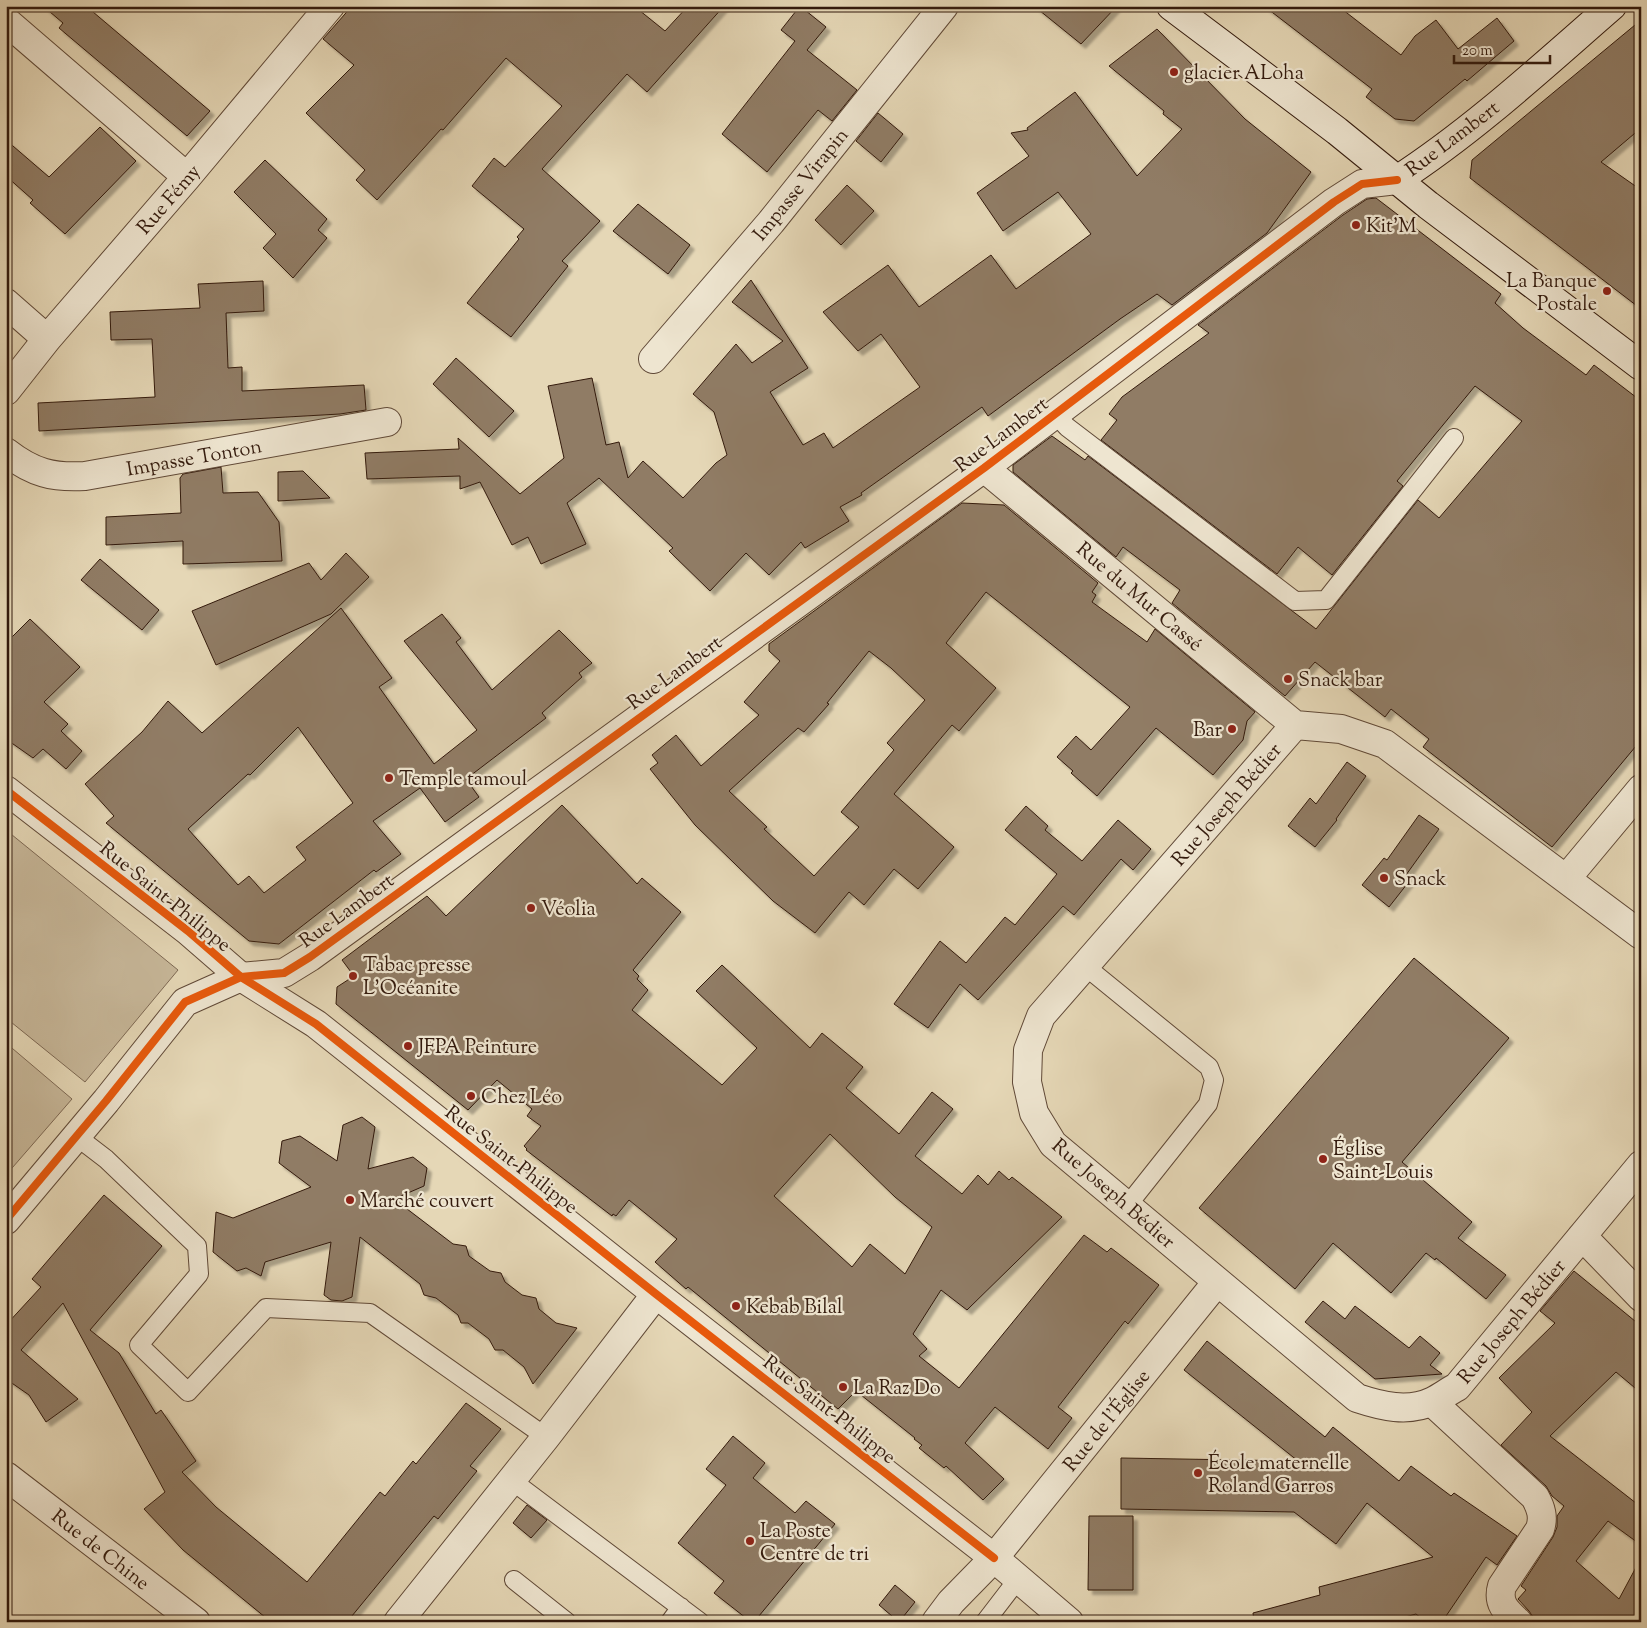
<svg xmlns="http://www.w3.org/2000/svg" width="1647" height="1628" font-family="'Sorts Mill Goudy',serif">
<defs>
<filter id="shadow"><feDropShadow dx="4.5" dy="4.5" stdDeviation="1" flood-color="#0004"/></filter>
</defs>
<rect width="100%" height="100%" fill="#e5d7b6"/>
<filter id="stains"><feTurbulence type="fractalNoise" baseFrequency=".004" numOctaves="4"/><feColorMatrix values="0 0 0 0 .2 0 0 0 0 .09 0 0 0 0 .02 0 0 0 .5 -.17"/></filter>
<radialGradient id="worn" r=".72"><stop offset=".6" stop-color="#630" stop-opacity="0"/><stop offset="1" stop-color="#630" stop-opacity=".3"/></radialGradient>
<path fill="#c7b799" stroke="#7d6853" d="M6 830 178 970 85 1082 6 1018Z
M6 1043 72 1099 6 1175Z"/>
<path fill="#907c65" stroke="#331a0d" fill-rule="evenodd" filter="url(#shadow)" d="M43 6H86L210 111 187 136 59 28 63 23Z
M352 6H634L665 31 688 6H724L647 92 627 74 542 169 600 221 562 261 568 266 511 337 467 303 519 239 517 237 524 229 472 186 494 158 505 167 562 106 506 58 443 130 441 129 377 200 356 180 365 170 306 113 354 65 323 39Z
M800 6 826 27 807 50 857 90 832 121 818 110 767 172 722 134 795 41 781 30Z
M1034 6H1117L1081 44Z
M1264 6H1338L1401 55 1415 36 1436 20 1458 49 1497 18 1514 41 1467 81 1465 79 1414 121 1395 119 1366 97 1372 89Z
M1641 20V128L1601 162 1641 190V309L1470 178 1472 160Z
M1157 29 1245 119 1311 172 1267 233 1172 305 1157 294 1120 319 988 416 982 407 861 493 862 495 840 507 849 521 805 548 801 542 769 575 746 553 710 591 669 551 673 548 599 478 567 503 586 544 541 564 528 537 512 545 480 482 460 489V476L367 479 365 453 459 449 458 438 520 494 564 458 548 386 592 378 606 445 619 442 628 478 643 461 683 498 716 463 727 455 714 412 693 394 736 344 752 363 783 341 732 302 751 280 808 368 770 392 803 445 824 433 833 448 920 387 881 334 858 351 823 312 888 265 919 307 991 255 1016 289 1091 234 1058 192 1003 231 977 193 1029 156 1011 133 1028 130 1027 128 1075 92 1137 176 1182 129 1163 114 1164 111 1109 66Z
M878 113 903 134 881 162 856 141Z
M100 127 136 161 65 234 30 203 33 200 6 176V140L49 177Z
M265 160 327 219 318 230 327 238 293 278 263 248 276 234 234 192Z
M847 185 874 211 841 245 815 220Z
M1376 198 1501 294 1495 303 1523 328 1586 375 1594 365 1641 401V740L1552 847 1423 747 1429 739 1391 709 1385 717 1315 662 1285 696 1172 603 1180 590 1123 547 1116 557 1013 472V465L1052 436 1085 460 1088 456 1316 629 1418 500 1439 518 1522 421 1475 386 1397 481 1403 486 1332 575 1298 547 1277 574 1101 440 1117 420 1109 414 1122 397 1209 333 1198 325 1343 215 1367 199Z
M638 204 690 245 668 274 613 231Z
M263 281 264 311 226 313 228 368 242 367V391L364 385 366 410 340 414 39 431 38 403 155 397 152 339 111 340 110 312 200 308 198 284Z
M456 358 514 411 489 437 433 384Z
M221 467 223 493 258 492 279 522 282 561 183 564V541L106 545V517L181 513 180 478 183 474Z
M303 471 330 498 278 501V472Z
M962 503 1004 505 1098 583 1092 592 1096 595 1092 602 1147 642 1155 629 1255 712 1247 721 1243 740 1213 775 1156 728 1097 796 1071 773 1073 771 1057 757 1076 736 1091 750 1130 707 986 592 946 643 996 688 959 731 952 725 894 794 954 847 918 889 894 869 864 905 849 892 815 933 773 901 695 825 650 769 658 763 652 755 676 735 701 766 759 715 744 702 780 661 769 651V644ZM869 651 891 668 925 700 887 743 894 750 841 812 859 827 814 876 764 829 767 827 729 791 798 728 804 732 829 704 827 703Z
M346 553 369 577 331 614 216 665 192 611 309 563 321 580Z
M100 559 159 610 142 630 81 580Z
M341 608 392 678 379 687 434 764 477 730 404 641 442 614 461 638 456 642 492 690 559 630 592 663 579 673 582 677 542 713 546 718 466 779 479 797 445 822 420 788 373 821 401 854 376 872 374 870 279 944 249 941 106 823 114 816 85 784 142 732 168 701 202 733ZM298 727 353 803 296 847 306 860 264 893 249 876 238 885 188 829 248 774 250 775Z
M30 619 80 667 44 702 68 724 61 731 82 751 66 769 43 749 33 758 6 739V643Z
M1347 762 1366 776 1336 819 1337 820 1315 847 1288 826 1310 798 1316 804Z
M562 805 637 884 642 878 681 912 633 970 639 976 637 979 648 990 632 1010 722 1085 757 1048 696 991 722 965 810 1048 822 1033 863 1067 846 1088 899 1134 932 1092 953 1109 915 1156 962 1194 978 1175 988 1185 999 1171 1009 1180 1012 1177 1062 1217 967 1310 941 1290 913 1334 927 1349 919 1356 959 1388 1084 1235 1107 1252 1111 1248 1159 1285 1128 1324 1125 1321 1058 1407 1072 1418 1048 1449 995 1407 965 1443 1004 1479 983 1500 946 1466 944 1468 919 1448 922 1445 914 1439 915 1438 856 1391 838 1409 688 1287 686 1289 655 1262 677 1239 629 1200 616 1216 613 1214 612 1216 526 1150 527 1149 524 1146 541 1126 527 1116 532 1109 497 1080 468 1110 336 1004 337 987 354 976 342 960 427 896 446 916ZM830 1134 895 1197 932 1227 905 1274 870 1244 852 1267 774 1196Z
M1026 806 1048 826 1045 830 1082 861 1118 820 1151 849 1133 870 1121 859 1074 915 1063 906 978 1000 960 984 928 1028 894 1004 940 941 966 963 1005 917 1015 925 1057 874 1005 830Z
M1419 815 1439 829 1406 875 1411 879 1389 907 1362 885 1384 858 1387 860Z
M1414 958 1509 1038 1402 1162 1472 1222 1458 1238 1506 1275 1486 1299 1436 1258 1435 1260 1426 1253 1391 1293 1333 1243 1295 1289 1199 1208Z
M362 1117 375 1127 368 1169 413 1157 427 1168 424 1186 394 1199 453 1244 466 1246 469 1256 490 1271 501 1273 505 1282 522 1295 536 1298 539 1309 556 1323 577 1328 533 1384 524 1367 503 1350H495L489 1339 468 1323H461L458 1315 436 1298 424 1295 420 1284 360 1237 352 1297 342 1301 331 1300 324 1295 331 1242 265 1262 261 1276 246 1268 237 1271 213 1252 216 1212 233 1218 311 1187 279 1163 282 1141 300 1136 337 1161 343 1125Z
M104 1195 162 1246 90 1330 119 1353 156 1414 161 1410 196 1461 182 1472 216 1507 307 1582 380 1492 385 1496 413 1461 416 1464 466 1403 501 1429 470 1466 477 1471 438 1519 434 1516 347 1622H271L183 1550 144 1509 165 1492 63 1303 21 1350 78 1399 46 1422 29 1395 6 1379V1325L41 1287 32 1279Z
M1574 1271 1641 1326V1393L1616 1372 1550 1436 1641 1507V1545L1608 1521 1576 1561 1619 1599 1641 1558V1622H1533V1617L1529 1611 1518 1599 1526 1590 1521 1586 1553 1537 1557 1527V1516L1564 1506 1552 1496 1546 1486 1501 1445 1532 1412 1499 1378 1555 1323 1540 1311Z
M1323 1301 1345 1319 1355 1306 1409 1348 1420 1336 1440 1353 1430 1365 1442 1374 1375 1379 1305 1322Z
M1207 1341 1325 1437 1333 1427 1399 1481 1411 1466 1451 1496 1454 1493 1517 1536 1497 1565 1486 1557 1442 1622H1426L1416 1614 1387 1622H1254L1253 1613 1320 1595 1319 1587 1433 1557 1367 1503 1336 1544 1294 1512 1121 1509V1458L1298 1461 1184 1370Z
M733 1436 765 1463 753 1478 795 1513 806 1501 835 1524 754 1622H751L714 1593 724 1581 678 1543 726 1485 706 1469Z
M527 1505 547 1520 531 1538 513 1523Z
M1089 1516H1133V1590H1088Z
M895 1585 915 1602 899 1622 879 1605Z"/>
<g fill="none" stroke-linecap="round" stroke-linejoin="round">
<defs>
<path id="service" d="M1055 414 1067 427 1295 601 1326 600 1454 438
M1085 966 1209 1067 1214 1080 1208 1104 1127 1206
M76 1136 106 1159 197 1246 199 1274 139 1345 188 1392 266 1308 370 1313 546 1437
M511 1480 700 1622
M514 1580 567 1622
M670 1622 681 1607
M985 1622 1018 1579"/>
<path id="minor" d="M6 21 187 177
M6 303 47 339
M653 359 771 222 944 6
M6 391 47 339 187 177 330 6
M6 452C33 473 53 478 85 476L387 422
M984 468 1295 725
M1295 725 1041 1016 1028 1050 1027 1082 1034 1113 1053 1144 1357 1398C1381 1406 1408 1413 1433 1401 1441 1397 1449 1391 1457 1387L1641 1165
M1295 725 1341 729 1385 744 1641 935
M6 790 188 931 241 977
M1566 879 1641 789
M1582 1236 1641 1297
M1432 1402 1535 1497C1541 1508 1544 1517 1540 1529L1502 1586C1497 1603 1506 1611 1518 1622
M6 1476 196 1622
M398 1622 546 1437 656 1294
M936 1622 951 1602 994 1558 1217 1282"/>
<path id="tertiary" d="M241 977 316 1024 656 1294 994 1558 1069 1622
M6 1220 106 1101 185 1002 241 977 284 973 310 957 984 468 1334 202 1362 184 1397 180"/>
<path id="secondary" d="M1171 6 1337 131 1428 205 1641 366
M1397 180C1474 130 1543 66 1612 6"/>
</defs>
<use href="#service" stroke="#604937" stroke-width="20"/>
<use href="#minor" stroke="#604937" stroke-width="30"/>
<use href="#tertiary" stroke="#604937" stroke-width="30"/>
<use href="#secondary" stroke="#331a0d" stroke-width="30"/>
<use href="#service" stroke="#eee5d0" stroke-width="18"/>
<use href="#minor" stroke="#eee5d0" stroke-width="28"/>
<use href="#tertiary" stroke="#eee5d0" stroke-width="28"/>
<use href="#secondary" stroke="#eee5d0" stroke-width="28"/>
<defs>
<path id="cycleway" d="M6 790 188 931 241 977 316 1024 656 1294 994 1558
M6 1220 106 1101 185 1002 241 977 284 973 310 957 984 468 1334 202 1362 184 1397 180"/>
</defs>
<use href="#cycleway" stroke="#eee5d0" stroke-width="11"/>
<use href="#cycleway" stroke="#e8590c" stroke-width="8"/>
</g>
<g fill="#8f2418" stroke="#eee5d0" stroke-width="2">
<circle cx="1174" cy="72" r="5"/>
<circle cx="1356" cy="225" r="5"/>
<circle cx="1607" cy="291" r="5"/>
<circle cx="1288" cy="679" r="5"/>
<circle cx="1232" cy="729" r="5"/>
<circle cx="389" cy="778" r="5"/>
<circle cx="1384" cy="878" r="5"/>
<circle cx="531" cy="908" r="5"/>
<circle cx="353" cy="976" r="5"/>
<circle cx="408" cy="1046" r="5"/>
<circle cx="471" cy="1096" r="5"/>
<circle cx="1323" cy="1159" r="5"/>
<circle cx="350" cy="1200" r="5"/>
<circle cx="736" cy="1306" r="5"/>
<circle cx="843" cy="1387" r="5"/>
<circle cx="1198" cy="1473" r="5"/>
<circle cx="750" cy="1541" r="5"/>
</g>
<g text-anchor="middle" stroke-width="4.5" stroke-linejoin="round" paint-order="stroke">
<g font-size="20" fill="#331a0d" stroke="#eee5d0" text-anchor="start">
<text x="1184" y="79">glacier ALoha</text>
<text x="1366" y="232">Kit'M</text>
<text x="1597" y="287" text-anchor="end">La Banque<tspan x="1597" dy="23">Postale</tspan></text>
<text x="1298" y="686">Snack bar</text>
<text x="1222" y="736" text-anchor="end">Bar</text>
<text x="399" y="785">Temple tamoul</text>
<text x="1394" y="885">Snack</text>
<text x="541" y="915">Véolia</text>
<text x="363" y="971">Tabac presse<tspan x="363" dy="23">L'Océanite</tspan></text>
<text x="418" y="1053">JFPA Peinture</text>
<text x="481" y="1103">Chez Léo</text>
<text x="1333" y="1155">Église<tspan x="1333" dy="23">Saint-Louis</tspan></text>
<text x="360" y="1207">Marché couvert</text>
<text x="746" y="1313">Kebab Bilal</text>
<text x="853" y="1394">La Raz Do</text>
<text x="1208" y="1469">École maternelle<tspan x="1208" dy="23">Roland Garros</tspan></text>
<text x="760" y="1537">La Poste<tspan x="760" dy="23">Centre de tri</tspan></text>
</g>
<g font-size="20" fill="#331a0d" stroke="#eee5d0">
<text transform="translate(1452 138) rotate(-37)" y="7">Rue Lambert</text>
<text transform="translate(800 184) rotate(-51)" y="7">Impasse Virapin</text>
<text transform="translate(168 199) rotate(-49)" y="7">Rue Fémy</text>
<text transform="translate(1001 434) rotate(-37)" y="7">Rue Lambert</text>
<text transform="translate(194 457) rotate(-10)" y="7">Impasse Tonton</text>
<text transform="translate(1140 596) rotate(40)" y="7">Rue du Mur Cassé</text>
<text transform="translate(674 672) rotate(-36)" y="7">Rue Lambert</text>
<text transform="translate(1226 804) rotate(-49)" y="7">Rue Joseph Bédier</text>
<text transform="translate(166 896) rotate(39)" y="7">Rue Saint-Philippe</text>
<text transform="translate(346 910) rotate(-36)" y="7">Rue Lambert</text>
<text transform="translate(512 1159) rotate(38)" y="7">Rue Saint-Philippe</text>
<text transform="translate(1114 1193) rotate(41)" y="7">Rue Joseph Bédier</text>
<text transform="translate(1511 1321) rotate(-50)" y="7">Rue Joseph Bédier</text>
<text transform="translate(830 1409) rotate(38)" y="7">Rue Saint-Philippe</text>
<text transform="translate(1106 1420) rotate(-51)" y="7">Rue de l'Église</text>
<text transform="translate(101 1549) rotate(38)" y="7">Rue de Chine</text>
</g>
</g>
<rect width="1647" height="1628" fill="none" stroke="#e5d7b6" stroke-width="25"/>
<rect x="8" y="8" width="1632" height="1613" fill="none" stroke="#331a0d" stroke-width="2.5"/>
<rect x="12" y="12" width="1622" height="1603" fill="none" stroke="#331a0d"/>
<path d="M1454 55v8h96v-8" fill="none" stroke="#331a0d" stroke-width="2.5"/>
<text x="1462" y="55" font-size="15" fill="#331a0d" stroke="#eee5d0" stroke-width="4" paint-order="stroke">20 m</text>
<rect width="100%" height="100%" filter="url(#stains)"/>
<rect width="100%" height="100%" fill="url(#worn)"/>
</svg>
